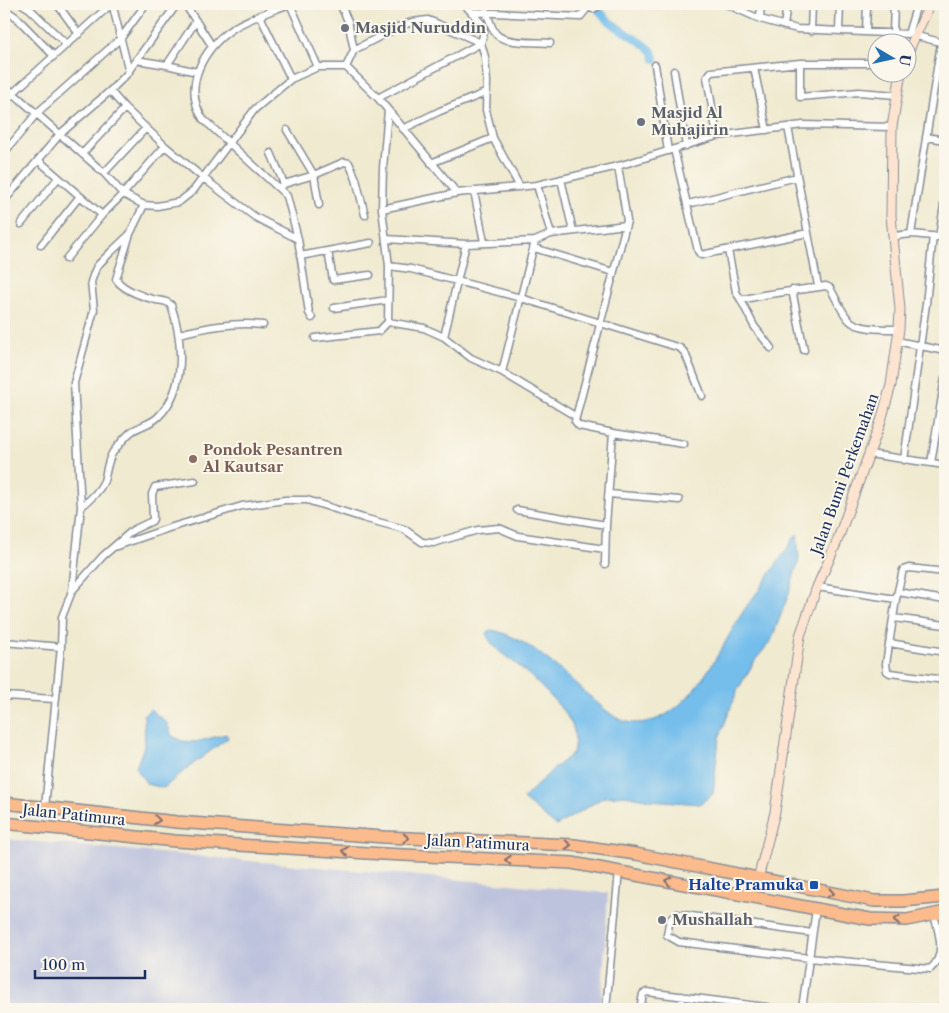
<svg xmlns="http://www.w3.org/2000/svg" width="949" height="1013" font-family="'Libre Caslon Text',serif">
<rect width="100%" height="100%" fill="#fbf7ec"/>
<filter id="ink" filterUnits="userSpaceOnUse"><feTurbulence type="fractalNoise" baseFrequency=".02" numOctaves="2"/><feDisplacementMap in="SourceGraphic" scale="10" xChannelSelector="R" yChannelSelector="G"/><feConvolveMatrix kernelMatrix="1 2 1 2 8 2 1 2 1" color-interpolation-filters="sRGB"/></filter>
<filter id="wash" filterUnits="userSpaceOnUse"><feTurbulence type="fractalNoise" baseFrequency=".0096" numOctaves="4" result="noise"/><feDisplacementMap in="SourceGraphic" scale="20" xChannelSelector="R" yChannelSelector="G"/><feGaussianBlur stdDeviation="1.12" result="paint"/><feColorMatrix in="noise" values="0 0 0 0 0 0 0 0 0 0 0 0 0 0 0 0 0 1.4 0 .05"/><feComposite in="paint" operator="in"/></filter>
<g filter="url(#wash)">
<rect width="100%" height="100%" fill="#f0ead0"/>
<path fill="#bec3dd" d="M4 839 608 893 601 1009H4Z"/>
<path fill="#74beec" stroke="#4876a5" d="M797 534 799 559 789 593 771 641 756 659 738 689 719 738 713 794 700 804 651 800 625 795 604 797 556 826 523 799 552 770 573 753C575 743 576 732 571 723 562 705 531 676 515 663 503 654 491 647 486 633L491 630C524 635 563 672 587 694 597 702 614 720 627 722 684 732 717 654 741 615 748 603 758 593 765 581 776 566 786 549 797 534Z
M150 709 167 723 172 736 182 741 196 742 226 734 228 738 185 770 164 788 147 784 136 768 145 744 144 715Z"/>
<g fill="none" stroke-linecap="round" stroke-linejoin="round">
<path stroke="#74beec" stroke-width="8" d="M598 9C611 28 633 34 650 49 653 51 654 55 655 59"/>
</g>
</g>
<g filter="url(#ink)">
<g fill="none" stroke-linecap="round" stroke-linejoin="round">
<defs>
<path id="street" d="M22 4 30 9 67 45
M57 4 79 34
M185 4 212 46
M289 4C272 11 246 19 232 29 203 49 182 86 203 119L287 196 298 239 309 313 312 318
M290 4 318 67
M340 4 348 21 354 50
M464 4 483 25 484 32 481 43 485 57 487 82 486 110 493 138 520 187
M588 4 590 8 593 9 602 4
M726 4 760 19 797 29 908 34 917 4
M4 9 16 17 54 56
M486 11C489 18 491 28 496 34 504 44 537 42 550 43
M472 12 580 17 589 6
M260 16 291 79
M760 19 761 4
M784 26 787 4
M811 31 812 4
M839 31 840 4
M866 31 867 4
M893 33 894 4
M913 35 944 43
M136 60 167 65 197 72
M800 63V97L859 92 896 95
M167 65 196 21
M655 65 668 151
M346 67 354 50 398 27 412 22 428 20 438 24 481 43 378 98
M754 68 767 130
M130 69 177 4
M674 71 686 146
M4 85 104 173 123 194 144 205 157 206 179 202 193 191 255 109 291 79 318 67H346L378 98 457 193 537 185 618 166 717 136 803 125 892 127
M4 104 13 93 109 6 113 7 129 72 110 91 60 134 4 201
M388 110 383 168 382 209 389 266 388 322 424 328 444 337 471 358 502 372 575 416
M788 127 818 286
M403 129 440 111 485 93
M287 130 314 175 319 205
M717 136 707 77 711 72 800 63H876
M926 137 945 140
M165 146 202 177 255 217 298 239
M674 149 698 251 701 255 808 233
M4 153 37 113 121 38 146 4
M271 153 284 184 281 186
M82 154 125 108
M38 160 102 215
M431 163 493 138
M104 173 146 128
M561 179 573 231
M284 184 314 175 344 162 349 163 356 179 365 215
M537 185 551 234
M474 191 484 242
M688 204 797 177
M382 209 457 193
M21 224 58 178
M911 234 941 43
M893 237C910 231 928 236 945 238
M939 237 945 199
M386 239 466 244 535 241 551 234 626 225
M41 245 80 196
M534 248 613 272
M728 250 736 292 741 300
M328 251 333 280 370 275
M300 256 371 243
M66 259 102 215 123 194 165 146 125 108 110 91
M389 266 411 269 521 298 680 348 685 353 702 396
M792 290 804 350
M334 308 388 300
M179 334C207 327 234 322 263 325
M444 337 466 244
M315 338 379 331 388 322
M897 341 945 351
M771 348 754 326 741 300 763 295 826 286 830 288C836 298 841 311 849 320 858 330 886 329 899 329
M502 372 535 241
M613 433 684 444
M869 454 945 465
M904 460 926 304 933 236
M931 463 945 378
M609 494 679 500
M81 507C90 500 99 492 104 481 107 471 107 461 113 452 118 446 125 437 131 432 139 426 151 424 158 417 187 389 183 340 171 305 166 300 162 301 156 300 144 297 123 290 116 279L130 234 144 205
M517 510 606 525
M114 547 169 528 242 506 285 500H307L363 518 404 529 422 542 433 543 478 530 499 528 518 536 605 549
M605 564 606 525 613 433 579 426 575 421 627 221 618 166
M945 572 909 568 903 570 896 599 886 664 887 671 890 673 945 680
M817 587 896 599
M72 591 81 507 74 383 94 310 91 282 94 273 97 266 111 252 129 235
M898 592 945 600
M894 618 945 625
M4 642 61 647
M889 643 945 652
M4 696 55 699
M45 807 61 647 62 617 72 591 103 556 133 530 152 521 153 519 152 494 155 487 195 481
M812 933 677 914C668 918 669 926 667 935L679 942 809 958 930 969C947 956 939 933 934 915
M606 1009 619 871
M640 1009 643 994 647 992 781 1009
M681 1009 682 996
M802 1009 816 909"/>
<path id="secondary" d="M906 56 930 4
M758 879 775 812 800 636 817 587 836 544 881 421 891 385 899 329 900 309 891 216 892 127 901 72"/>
<path id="highway" d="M4 803 177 822 384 837 574 845 636 854 874 901H903L945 897
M4 823 175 841 383 854 572 863 870 919 907 920 945 912"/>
</defs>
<use href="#street" stroke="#868c97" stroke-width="9"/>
<use href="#secondary" stroke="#868c97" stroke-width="11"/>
<use href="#highway" stroke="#868c97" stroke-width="14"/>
<use href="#street" stroke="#fff" stroke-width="6"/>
<use href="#secondary" stroke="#fde4d1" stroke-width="9"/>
<use href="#highway" stroke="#fbbb8c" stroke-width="11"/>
</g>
<defs><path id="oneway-chevron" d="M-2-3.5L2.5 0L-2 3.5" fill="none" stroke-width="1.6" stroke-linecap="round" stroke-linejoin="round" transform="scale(1.25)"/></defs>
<g stroke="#806e73">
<use href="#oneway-chevron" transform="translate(157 820) rotate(7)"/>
<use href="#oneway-chevron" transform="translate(406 838) rotate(2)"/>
<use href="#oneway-chevron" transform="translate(568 845) rotate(3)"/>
<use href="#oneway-chevron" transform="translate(345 851) rotate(-176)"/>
<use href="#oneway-chevron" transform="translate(508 860) rotate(-177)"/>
<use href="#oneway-chevron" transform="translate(668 881) rotate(-169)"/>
<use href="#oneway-chevron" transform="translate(831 893) rotate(11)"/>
<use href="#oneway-chevron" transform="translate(897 920) rotate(-178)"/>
</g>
</g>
<g fill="#6b7280" stroke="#fbf7ec" stroke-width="2">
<circle cx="345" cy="28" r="5"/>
<circle cx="641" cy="122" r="5"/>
<circle cx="662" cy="920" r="5"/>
</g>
<circle fill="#8d6e63" stroke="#fbf7ec" stroke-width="2" cx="193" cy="459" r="5"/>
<rect fill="#1a4fb4" stroke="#fbf7ec" stroke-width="2" x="809" y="880" width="10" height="10" rx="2.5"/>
<g text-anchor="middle" stroke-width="4" stroke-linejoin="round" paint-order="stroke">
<g font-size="15" font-weight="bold" fill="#5b616d" stroke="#fbf7ec" text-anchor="start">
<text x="355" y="33">Masjid Nuruddin</text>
<text x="651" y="118">Masjid Al<tspan x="651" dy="17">Muhajirin</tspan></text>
<text x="672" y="925">Mushallah</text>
</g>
<g font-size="15" font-weight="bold" fill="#785e54" stroke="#fbf7ec" text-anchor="start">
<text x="203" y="455">Pondok Pesantren<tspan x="203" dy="17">Al Kautsar</tspan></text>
</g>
<g font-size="15" fill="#1b2f5e" stroke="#fbf7ec">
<text transform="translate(845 474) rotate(-70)" y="5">Jalan Bumi Perkemahan</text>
<text transform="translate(74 815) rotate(6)" y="5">Jalan Patimura</text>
<text transform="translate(478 843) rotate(3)" y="5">Jalan Patimura</text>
</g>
<g font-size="15" font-weight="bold" fill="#164399" stroke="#fbf7ec" text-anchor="end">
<text x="804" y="890">Halte Pramuka</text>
</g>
</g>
<rect width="949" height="1013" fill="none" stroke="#fbf7ec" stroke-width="20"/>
<g transform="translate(892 58) rotate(99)"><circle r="24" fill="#fbf7ec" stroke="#a1a7b3"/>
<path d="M0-4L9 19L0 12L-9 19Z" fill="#1f6fb2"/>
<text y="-8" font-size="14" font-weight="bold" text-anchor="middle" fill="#1b2f5e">U</text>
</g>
<path d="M35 970v8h110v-8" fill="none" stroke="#1b2f5e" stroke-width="2.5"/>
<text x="42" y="970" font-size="15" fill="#1b2f5e" stroke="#fbf7ec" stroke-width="4" paint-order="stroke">100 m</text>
</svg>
